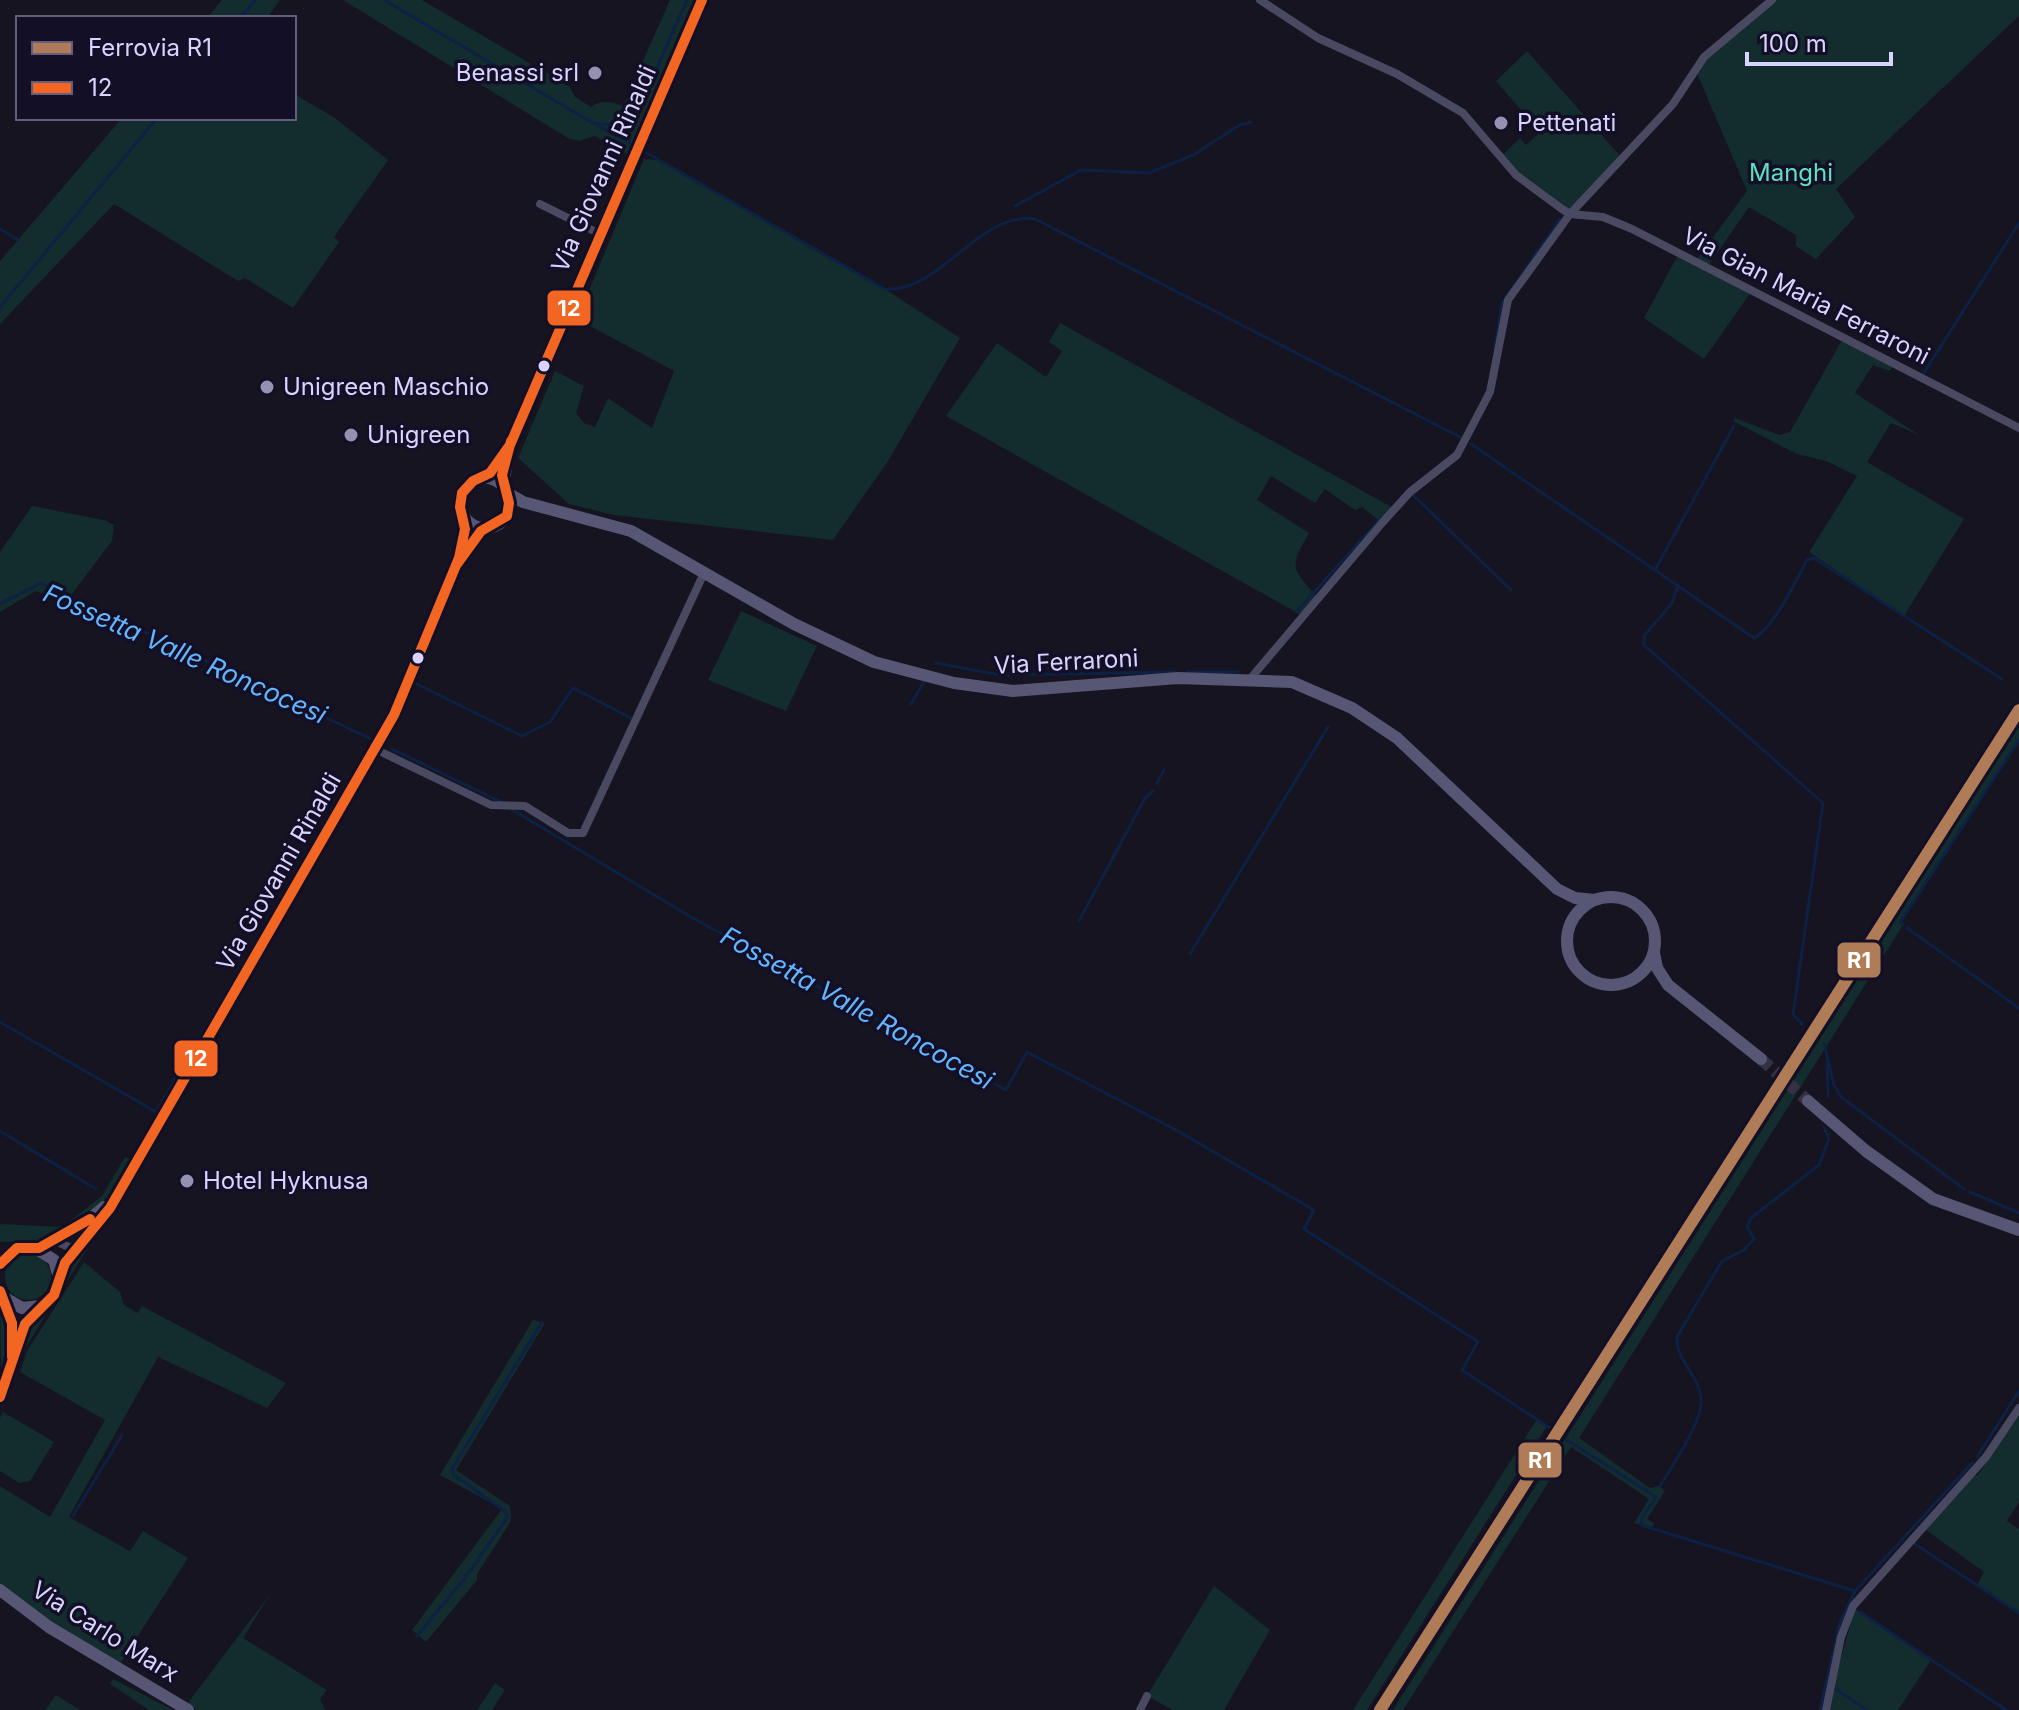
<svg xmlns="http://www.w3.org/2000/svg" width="2019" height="1710" font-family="Inter,sans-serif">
<rect width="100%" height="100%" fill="#161421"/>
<path fill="#132c2d" d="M222 0H280L267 18H207Z
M343 0H422L570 87 575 97 591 107C600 99 613 102 623 106L670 0H696L629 155 595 136 579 141 568 138Z
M1772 0H2019V16L1836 189 1855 217 1816 259 1796 246V235L1749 207 1706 269 1751 292 1704 359 1644 318 1678 255 1694 263 1747 191 1696 71 1704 57Z
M1527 51 1622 158 1570 214 1546 199 1501 156 1520 138 1526 145 1540 132 1496 81Z
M294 94 335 118 388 160 334 237 339 242 293 308 245 278 238 281 114 204 0 324V261L122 118H294Z
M644 159 660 160 885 289 960 338 888 461 833 540 614 515 569 504 518 458 555 371 584 386 576 413 584 423 595 427 608 398 652 428 674 371 577 319Z
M1060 323 1395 509 1382 523 1362 507 1355 510 1325 489 1315 503 1271 476 1257 500 1309 533C1289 568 1291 567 1317 597L1301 615 946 416 997 343 1046 377 1062 351 1049 342Z
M1842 340 1895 363 1890 371 1873 365 1855 393 1919 435 1891 423 1867 462 1964 519 1904 616 1809 552 1857 476 1826 461 1797 454 1733 421 1735 418 1779 435 1790 432Z
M32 506 104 520 114 525 112 541 66 602 36 591 0 612V552Z
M741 611 817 646 786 711 708 680Z
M2019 726V740L1901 921 1903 925 1579 1438 1650 1488 1660 1486 1665 1491 1647 1519 1654 1523 1652 1528 1634 1523 1649 1499 1571 1447 1403 1710H1393Z
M125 1157 139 1164 89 1216 44 1240 0 1242V1224L62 1227 102 1196Z
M98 1232 24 1350 0 1413 24 1334 66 1268Z
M5 1277a23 23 0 1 1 46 0a23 23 0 1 1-46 0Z
M84 1262 120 1292 124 1305 138 1313 142 1306 286 1383 267 1408 158 1357 69 1517 130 1551 143 1531 188 1558 120 1664 72 1637 0 1585V1486L50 1517 105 1420 20 1372 27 1351Z
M0 1302C10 1327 7 1344 1 1370Z
M533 1320 545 1323 456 1470 510 1506 511 1521 477 1574V1580L426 1642 412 1630 502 1509 440 1475Z
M3 1412 54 1442 30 1481 19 1483 0 1471V1418Z
M2019 1416V1502L2007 1521 2019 1529V1613L1977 1585 1984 1572 1926 1530 1972 1473 1977 1476Z
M1537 1419 1547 1426 1367 1710H1353Z
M1214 1586 1270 1630 1224 1710H1173L1147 1696Z
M271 1593 243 1638 327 1690 320 1699 325 1710H197L187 1704Z
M1855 1609 1931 1660 1898 1710H1826Z
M113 1679 173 1710H149L110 1684Z
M495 1683 505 1690 492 1710H477Z
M56 1695 80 1710H45Z"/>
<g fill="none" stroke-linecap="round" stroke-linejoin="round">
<path stroke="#0d2144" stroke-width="3" d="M384 0 593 123C612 127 629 122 640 106L687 0
M240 18 255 0
M598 126 630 143
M647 153 885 289C941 293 978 211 1035 219L1462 438
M1015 206 1081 170 1149 173 1193 155 1240 125 1251 122
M0 229 18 240
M0 307 157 118
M1495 348 1502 303 1560 219
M1922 376 2019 223
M1471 444 1754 638C1773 629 1797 579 1807 560L1814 558 2002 679
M1410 492 1511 590
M1655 570 1734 426
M1678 585 1672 603 1644 636V645L1823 803 1793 1014 1802 1024
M0 604 41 583 371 739
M1296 612 1382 517
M936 663 1000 675 1175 672
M1187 672H1238
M417 684 522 736 550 722 573 688 631 718
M911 704 925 680
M392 749 501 802
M1157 783 1164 770
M511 809 691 917 1006 1090 1027 1052 1176 1130 1314 1210 1304 1229 1478 1342 1462 1370 1556 1432
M1079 921 1145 798 1153 791
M1903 925 1901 921 2019 740
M1907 928 2019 1008
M1190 954 1328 727
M0 1022 156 1112 310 850
M1824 1043 1834 1085 1841 1097 1964 1189
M1827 1056 1828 1096
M0 1131 96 1189
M1970 1192 2019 1213
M1567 1440 1656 1497 1642 1518 1641 1525 1855 1591
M1977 1457 2019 1391
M1660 1486C1672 1466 1700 1426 1701 1403 1703 1377 1671 1357 1678 1335L1722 1261 1744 1250 1754 1239 1747 1226 1751 1218 1819 1165 1829 1139 1824 1127
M73 1516 122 1435
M1912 1542 2019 1613
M1860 1612 2006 1710
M417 1636 465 1578 507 1518 506 1512 454 1475 452 1469 542 1322
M1834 1688 1867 1710
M1820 1710 1840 1623 1855 1591 1972 1463"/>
<path stroke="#333142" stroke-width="12" stroke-dasharray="12 6" stroke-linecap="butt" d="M1761 1059 1808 1101"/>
<path stroke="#4a4962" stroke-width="8" d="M1260 0 1318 38 1397 74 1463 113 1516 175 1562 209 1570 214 1603 217 1632 229 2019 428
M540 204 600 234
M1250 679 1382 523 1410 492 1457 455 1490 392 1508 300 1570 214 1673 104 1704 57 1772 0
M375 749 491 805 525 806 568 833H583L704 573
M55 1241 76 1250
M1140 1710 1147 1696
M1826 1710 1841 1637 1853 1606 1986 1457 2019 1408"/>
<path stroke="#575674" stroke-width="12" d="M460 503a25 25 0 1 1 50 0a25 25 0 1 1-50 0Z
M503 485 510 445 517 425 702 0
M509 494 523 502 631 531 794 624 874 662 954 683 1013 691 1178 678 1292 682 1352 708 1397 738 1557 889 1575 898 1595 900
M1567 941a44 44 0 1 1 88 0a44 44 0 1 1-88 0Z
M1654 953 1657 968 1668 985 1761 1059
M1808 1101 1866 1151 1933 1199 2019 1230
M39 1248 86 1222 104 1207
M0 1264 10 1252 32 1246 54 1260 59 1278
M0 1291 12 1323 14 1345
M5 1298 22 1308 41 1306
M0 1397 25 1324 54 1295 65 1263 110 1208 394 715 459 558 465 517
M0 1590 49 1627 188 1710"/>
<defs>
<path id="bus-1" d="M457 564 481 531 507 516 509 503 502 475 511 441
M0 1264 17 1248H39L90 1219
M0 1291 12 1323V1357
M0 1397 25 1324 54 1295 65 1263 110 1208 394 715 459 558 465 529 460 507 462 493 473 481 490 473 510 445 702 0"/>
</defs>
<use href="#bus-1" stroke="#130f26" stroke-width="16"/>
<use href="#bus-1" stroke="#f26522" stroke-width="10"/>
<defs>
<path id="rail-1" d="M1380 1710 2019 710"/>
</defs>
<use href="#rail-1" stroke="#130f26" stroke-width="18"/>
<use href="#rail-1" stroke="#b07c57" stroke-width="12"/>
</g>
<g fill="#9591b1" stroke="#130f26" stroke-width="3">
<circle cx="595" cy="73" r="8"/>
<circle cx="1501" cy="123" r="8"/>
<circle cx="267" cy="387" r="8"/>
<circle cx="351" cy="435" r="8"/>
<circle cx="187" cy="1181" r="8"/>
</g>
<g fill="#d9d4ff" stroke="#130f26" stroke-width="3">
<circle cx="544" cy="366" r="7"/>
<circle cx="418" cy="658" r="7"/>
</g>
<g text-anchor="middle" stroke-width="7" stroke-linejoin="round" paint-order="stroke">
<g font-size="24" fill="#d9d4ff" stroke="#130f26" text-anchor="start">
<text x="579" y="81" text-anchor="end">Benassi srl</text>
<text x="1517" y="131">Pettenati</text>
<text x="283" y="395">Unigreen Maschio</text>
<text x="367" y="443">Unigreen</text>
<text x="203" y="1189">Hotel Hyknusa</text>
</g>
<g font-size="24" fill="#d9d4ff" stroke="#130f26">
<text transform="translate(604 169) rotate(-66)" y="8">Via Giovanni Rinaldi</text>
<text transform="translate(1806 296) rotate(27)" y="8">Via Gian Maria Ferraroni</text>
<text transform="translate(1066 662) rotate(-3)" y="8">Via Ferraroni</text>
<text transform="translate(279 872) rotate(-60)" y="8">Via Giovanni Rinaldi</text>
<text transform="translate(105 1632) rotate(32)" y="8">Via Carlo Marx</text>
</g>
<g font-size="24" fill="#5fe0c0" stroke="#130f26">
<text x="1791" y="181">Manghi</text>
</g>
<g font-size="26" font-style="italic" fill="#62b6ff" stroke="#130f26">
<text transform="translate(185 654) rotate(24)" y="9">Fossetta Valle Roncocesi</text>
<text transform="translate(857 1008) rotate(29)" y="9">Fossetta Valle Roncocesi</text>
</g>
</g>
<g stroke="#130f26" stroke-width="3">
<rect x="546" y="289" width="46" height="38" rx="8" fill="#f26522"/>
<rect x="1836" y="941" width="46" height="38" rx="8" fill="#b07c57"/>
<rect x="173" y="1039" width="46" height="39" rx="8" fill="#f26522"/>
<rect x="1517" y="1441" width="46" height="38" rx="8" fill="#b07c57"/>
</g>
<g font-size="22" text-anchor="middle" font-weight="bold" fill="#fff">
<text x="569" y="316">12</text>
<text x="1859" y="968">R1</text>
<text x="196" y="1066">12</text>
<text x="1540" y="1468">R1</text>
</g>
<rect x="16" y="16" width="280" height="104" fill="#130f26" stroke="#625e7d" stroke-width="2"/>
<rect x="32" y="42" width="40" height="12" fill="#b07c57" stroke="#625e7d" stroke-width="2"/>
<text x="88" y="56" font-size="24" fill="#d9d4ff">Ferrovia R1</text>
<rect x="32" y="82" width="40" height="12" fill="#f26522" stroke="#625e7d" stroke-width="2"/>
<text x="88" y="96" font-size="24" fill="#d9d4ff">12</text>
<path d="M1747 52v12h144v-12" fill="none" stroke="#d9d4ff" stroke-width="4"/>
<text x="1759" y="52" font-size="24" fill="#d9d4ff" stroke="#130f26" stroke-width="6" paint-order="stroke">100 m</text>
</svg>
